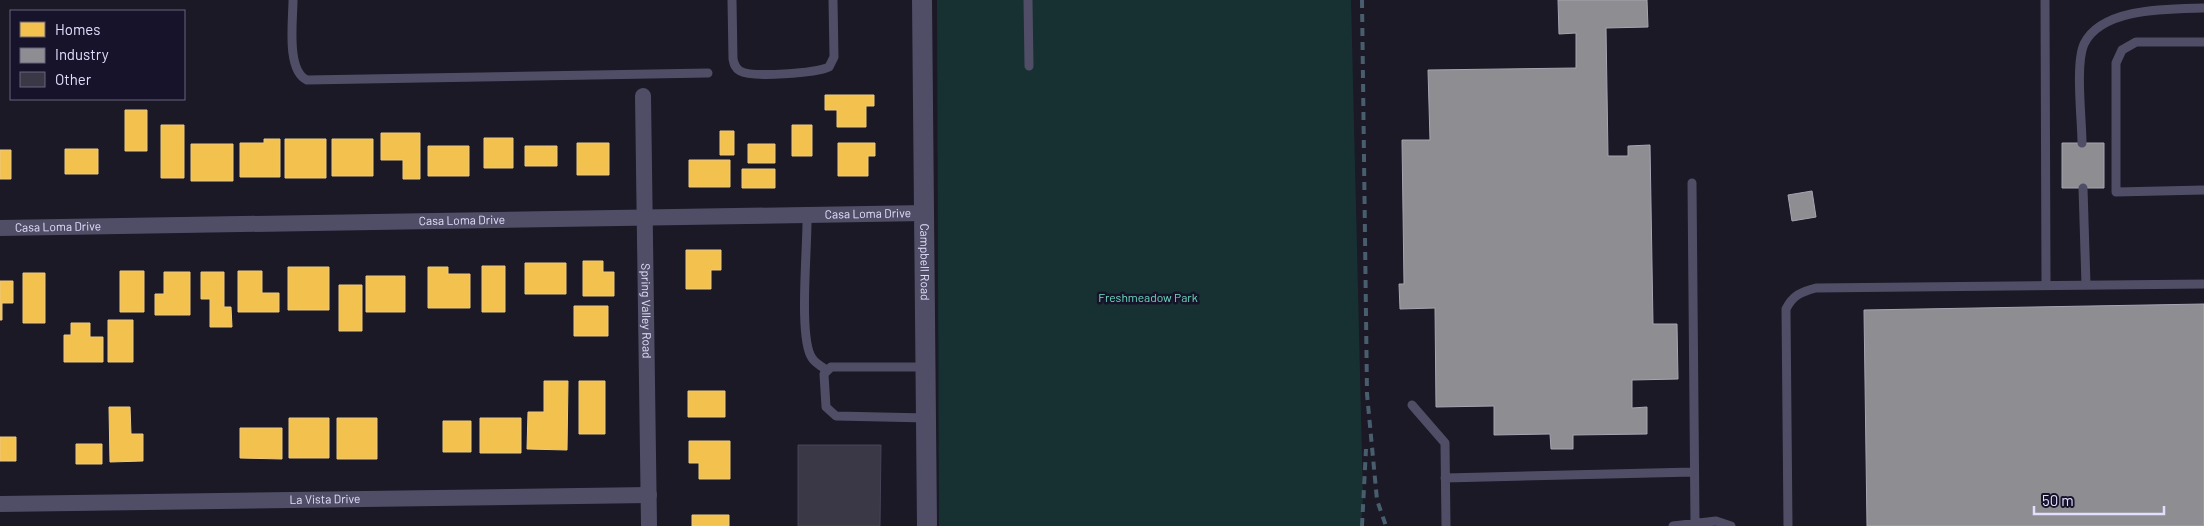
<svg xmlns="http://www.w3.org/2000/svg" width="2204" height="526" font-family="Barlow,sans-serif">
<rect width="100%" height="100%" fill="#1a1925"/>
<path fill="#173132" d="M937 0H1351L1363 497 1361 526H939Z"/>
<path fill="#f2c14e" stroke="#edca83" d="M825 95H874V106H866V127H837V110H825Z
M125 110H147V151H125Z
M161 125H184V178H161Z
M792 125H812V156H792Z
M720 131H734V155H720Z
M381 133H420V179H403V160H381Z
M484 138H513V168H484Z
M264 139H280V177H240V143H264Z
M285 139H326V178H285Z
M332 139H373V176H332Z
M577 143H609V175H577Z
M838 143H875V156H868V176H838Z
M191 144H233V181H191Z
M748 144H775V163H748Z
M428 146H469V176H428Z
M525 146H557V166H525Z
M65 149H98V174H65Z
M0 150H11V179H0Z
M689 160H730V187H689Z
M742 169H775V188H742Z
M686 250H721V270H711V289H686Z
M583 261H603V272H614V296H583Z
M525 263H566V294H525Z
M482 266H505V312H482Z
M288 267H329V310H288Z
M428 267H448V274H470V308H428Z
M120 271H144V312H120Z
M238 271H262V293H279V312H238Z
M164 272H190V315H155V294H164Z
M201 272H224V307H231L232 327H210V299H201Z
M23 273H45V323H23Z
M366 276H405V312H366Z
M0 281H13V303H2V320H0Z
M339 285H362V331H339Z
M574 306H608V336H574Z
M108 320H133V362H108Z
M71 323H90V337H103V362H64V335H71Z
M544 381H568L567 450 527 449 528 412H544Z
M579 381H605V434H579Z
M688 391H725V417H688Z
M109 407H130L131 434H143V461L110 462Z
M289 418H329V458H289Z
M337 418H377V459H337Z
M480 418H521V453H480Z
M443 421H471V452H443Z
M240 428H282V459L240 458Z
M0 437H16V461H0Z
M689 441H730V479H699V463H689Z
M76 444H102V464H76Z
M692 515H729V526H692Z"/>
<path fill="#8d8d92" stroke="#a6a5b2" d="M1558 0H1647L1648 27 1606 28 1608 156H1628V146L1650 145 1653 324H1677L1678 379 1632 380V408L1647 407V434L1573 435V449H1551L1550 434 1494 435V406L1436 407 1435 308 1400 309 1399 284H1404L1402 140H1430L1428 70 1576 68V33L1559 34Z
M2062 143H2104V188H2062Z
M1812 191 1816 217 1792 221 1788 195Z
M2204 304V526H1867L1864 310Z"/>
<path fill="#3a3846" stroke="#474458" d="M798 445H881L880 526H798Z"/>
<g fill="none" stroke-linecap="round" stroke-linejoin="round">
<path stroke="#4f4e66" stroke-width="9" d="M293 0C293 20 286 71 307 80L708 73
M732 0 733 59C734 64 735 68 740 71 752 78 816 73 829 67L834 57 833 0
M1028 0 1029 66
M2045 0 2046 285
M2204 42H2136L2122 50 2116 63V192L2204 190
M2082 143C2082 120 2075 64 2084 44 2102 7 2170 9 2204 8
M1692 183 1695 523
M2083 188 2086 285
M807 215C808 244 798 338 812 358 815 363 822 367 827 370
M926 367H831L824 374 826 407 836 416 927 418
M1412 405 1445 443 1446 526
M1445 478 1694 472
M1673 526 1716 521 1731 526
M1788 526 1786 309C1793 295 1801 292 1816 288L2204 284"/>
<g stroke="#4f4e66" stroke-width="16">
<path id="s1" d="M643 96 649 526"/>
<path id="s2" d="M0 228 926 213"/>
<path id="s3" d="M0 504 649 495"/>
</g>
<path stroke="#4f4e66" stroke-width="20" id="s4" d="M922 0 927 526"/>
<path stroke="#485d6d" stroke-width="4" stroke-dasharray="8 6" stroke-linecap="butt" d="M1362 0 1367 394 1377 500 1386 526
M1362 526 1366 449"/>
</g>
<g text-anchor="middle" stroke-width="5" stroke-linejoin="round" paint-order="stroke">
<g font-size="12" fill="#e2defe" stroke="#17132b">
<text dy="4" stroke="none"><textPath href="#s2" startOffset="868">Casa Loma Drive</textPath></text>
<text dy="4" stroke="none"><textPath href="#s2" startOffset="462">Casa Loma Drive</textPath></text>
<text dy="4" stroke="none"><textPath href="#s2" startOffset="58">Casa Loma Drive</textPath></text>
<text dy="4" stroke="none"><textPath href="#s4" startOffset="262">Campbell Road</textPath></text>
<text dy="4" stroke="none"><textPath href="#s1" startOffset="215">Spring Valley Road</textPath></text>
<text dy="4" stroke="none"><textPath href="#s3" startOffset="325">La Vista Drive</textPath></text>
</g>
<g font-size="12" fill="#6cdcbf" stroke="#17132b">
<text x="1148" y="302">Freshmeadow Park</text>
</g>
</g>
<rect x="10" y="10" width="175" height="90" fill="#17132b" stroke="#68647f"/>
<rect x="20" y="22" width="25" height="15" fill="#f2c14e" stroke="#68647f"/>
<text x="55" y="35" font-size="15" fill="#e2defe">Homes</text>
<rect x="20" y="48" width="25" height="15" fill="#8d8d92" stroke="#68647f"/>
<text x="55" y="60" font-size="15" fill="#e2defe">Industry</text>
<rect x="20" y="72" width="25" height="15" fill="#3a3846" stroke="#68647f"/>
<text x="55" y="85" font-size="15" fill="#e2defe">Other</text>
<path d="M2034 506v8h130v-8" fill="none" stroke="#e2defe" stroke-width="2.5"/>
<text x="2042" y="506" font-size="15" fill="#e2defe" stroke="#17132b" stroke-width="4" paint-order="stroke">50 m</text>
</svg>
